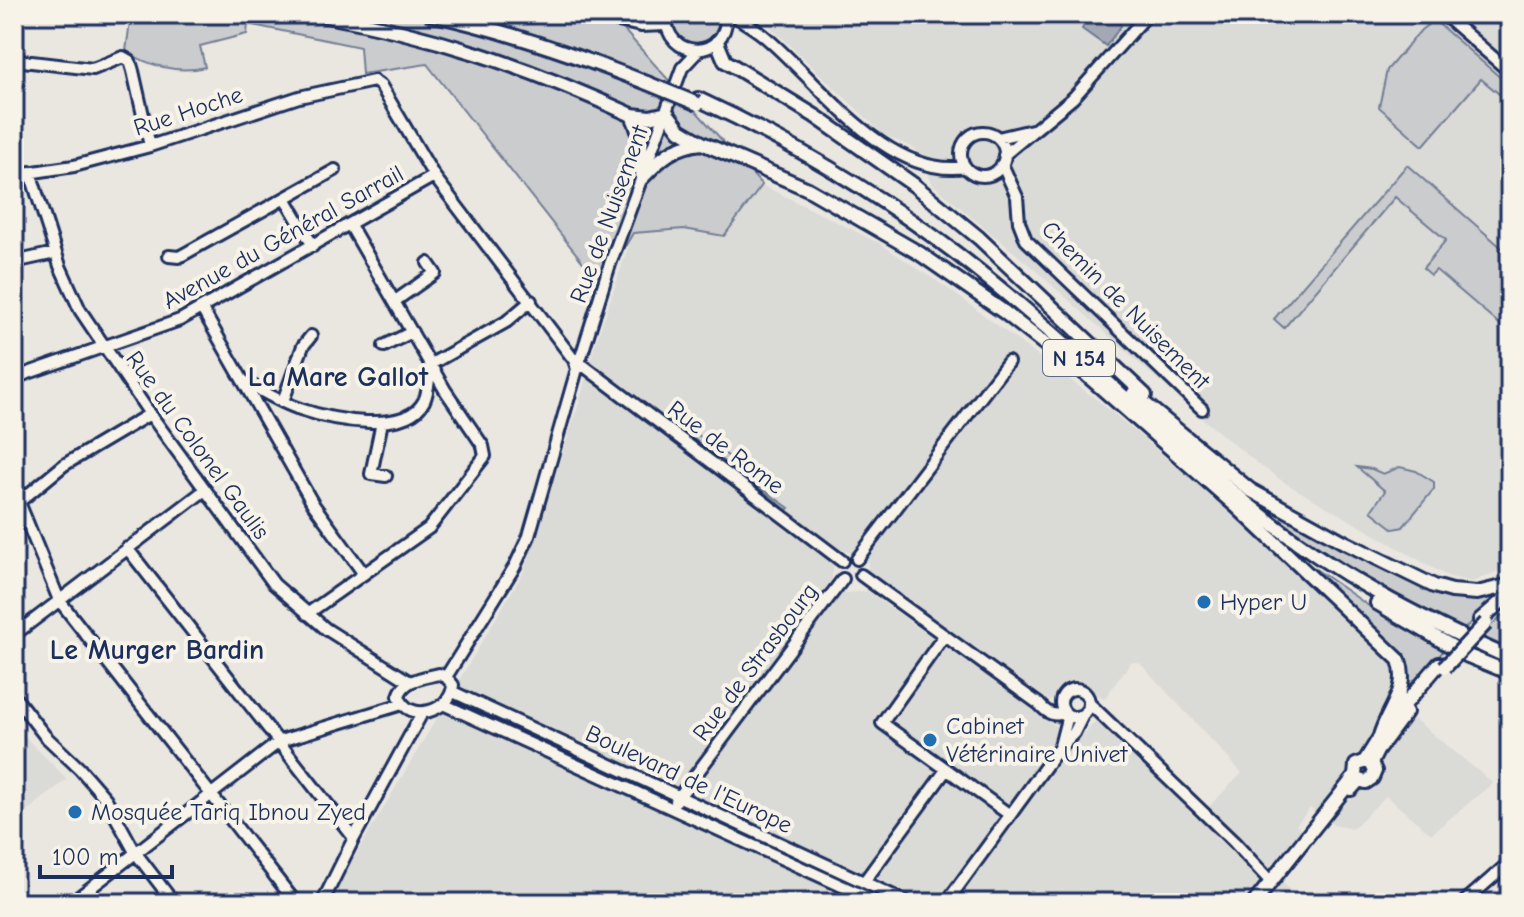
<svg xmlns="http://www.w3.org/2000/svg" width="1524" height="917" font-family="'Comic Neue',sans-serif">
<rect width="100%" height="100%" fill="#eae7e0"/>
<filter id="ink" filterUnits="userSpaceOnUse"><feTurbulence type="fractalNoise" baseFrequency=".0125" numOctaves="2"/><feDisplacementMap in="SourceGraphic" scale="16" xChannelSelector="R" yChannelSelector="G"/><feConvolveMatrix kernelMatrix="1 2 1 2 8 2 1 2 1" color-interpolation-filters="sRGB"/></filter>
<g filter="url(#ink)">
<path fill="#dadad6" fill-rule="evenodd" d="M757 14H1510V559L1496 572 1472 582 1447 576 1287 484 1261 466 1194 412 1033 268 932 184 914 148 883 134Z
M762 185 879 243 950 290 1101 403 1244 523 1372 640 1395 662 1399 676 1387 697 1493 783 1431 834 1386 796 1352 829 1334 825 1310 808 1296 825 1301 830 1269 868 1302 903H331L342 878 524 571 580 400 593 351 633 233 684 229 724 236ZM747 483 837 549 849 552 868 561V571L1050 701 1062 684H1083L1104 699 1131 662H1139L1242 773 1197 819 1098 719 1077 741 867 591 845 593 831 583 834 564 740 493Z
M14 722 30 742 67 779 26 812 24 810 14 818Z"/>
<path fill="#cbcccd" stroke="#737e96" stroke-width="2" d="M131 14H604L616 21 762 185 724 236 684 229 633 233 595 299 589 270 427 64 362 74 360 47 248 24 247 34 200 46 205 67C179 74 148 66 126 51Z
M669 14H721C722 45 704 48 679 41L668 18Z
M1434 20 1510 86V103L1481 79 1423 146 1379 107 1387 70 1421 30Z
M1407 165 1510 255V333L1436 270 1431 275 1423 268 1446 240 1395 197 1284 328 1274 319Z
M688 428 758 477 754 483 789 508 787 510 686 433Z
M1177 436 1234 481 1428 587 1507 589 1462 631C1415 610 1369 585 1326 557 1273 522 1225 478 1177 436Z
M1357 467 1372 469 1383 474 1400 467 1416 471 1434 482V489L1403 527 1394 529 1371 511 1385 491Z
M1294 554 1389 620 1444 650 1401 702 1406 668Z
M1510 608V625L1505 631 1502 645 1510 649V654L1476 639Z"/>
<path fill="#a3a8b4" stroke="#6d7892" stroke-width="2" d="M1091 14H1112L1121 26 1106 46 1082 29Z"/>
<g fill="none" stroke-linecap="round" stroke-linejoin="round">
<defs>
<path id="minor" d="M666 14C664 63 730 60 726 14
M732 14C742 21 753 27 763 35 818 80 885 179 965 167
M1443 14 1510 72
M14 60 93 69 123 57 130 61 133 71 150 146
M961 154a22 22 0 1 1 44 0a22 22 0 1 1-44 0Z
M998 138 1032 130
M1004 155 1073 98 1148 14
M1002 164 1017 197 1019 222 1026 240 1202 409
M30 172 60 266 80 310 150 414 274 584 326 629 410 682
M14 175 74 166 150 146 299 97 374 81 381 86 434 176 574 360
M285 198 313 246
M169 256 179 257 335 170
M14 262 55 253
M395 301 435 273 428 263
M202 309 313 504 364 574
M384 346 412 332
M584 366 577 369 574 360 581 357 610 264 682 68 699 50
M584 366 842 561
M14 378 180 320 434 176
M244 381C262 391 281 403 300 409 329 419 406 436 424 401 429 392 429 375 431 364L506 322 531 301
M283 401 303 346 311 336
M382 422 371 474 386 476
M14 490 59 600 296 903
M19 502 64 465 150 414
M127 548 354 838
M857 559 1008 362
M861 575 1039 704C1047 713 1053 717 1065 713
M307 614 429 528 485 456 483 446 445 390 350 225
M14 635 205 490
M944 636 882 723 1010 815
M439 674 446 677 453 685C452 711 408 725 399 696 404 679 423 678 439 674Z
M446 677 515 566 529 536 577 369
M1061 703a14 14 0 1 1 28 0a14 14 0 1 1-28 0Z
M453 692 909 903
M14 696 45 736 80 769 106 799 135 852 174 903
M1090 704 1234 842 1271 882
M445 705 879 903
M1060 746 1068 715
M676 801 843 579
M864 882 946 770
M14 902V903
M71 903 280 741 402 704
M322 903 354 838 422 713
M946 903 1059 748 1074 733 1083 715
M1463 903 1510 862"/>
<path id="major" d="M316 14C430 34 526 66 632 115L650 117 667 113 680 130 702 143 808 189 919 253 1004 312 1070 364
M430 14C505 30 576 55 647 83
M592 14 641 25 665 24
M717 42 725 61 815 116 914 185 979 238 1145 395
M698 99C789 141 877 193 957 254 1061 334 1153 428 1255 510 1332 573 1419 618 1510 658
M632 115C642 137 643 153 642 178
M642 178C661 158 673 146 702 143
M1065 356 1236 506 1399 660C1410 690 1388 708 1380 736
M1133 394 1250 490 1344 542 1434 586 1452 591 1477 593 1510 585
M1377 603 1468 656 1510 673
M1480 620 1510 594
M1394 717 1439 664
M1351 789 1359 780 1366 782 1372 778 1375 771 1371 763 1377 751 1406 712
M1254 903 1355 776 1356 765 1365 761 1383 732"/>
</defs>
<use href="#minor" stroke="#1b2f5e" stroke-width="16"/>
<use href="#major" stroke="#1b2f5e" stroke-width="18"/>
<use href="#minor" stroke="#f7f3e8" stroke-width="10"/>
<use href="#major" stroke="#f7f3e8" stroke-width="12"/>
<defs>
<path id="major-bridge" d="M647 83 698 104
M1445 667 1486 623"/>
</defs>
<use href="#major-bridge" stroke="#1b2f5e" stroke-width="18" stroke-linecap="butt"/>
<use href="#major-bridge" stroke="#f7f3e8" stroke-width="12"/>
</g>
</g>
<g fill="#1f6fb2" stroke="#f7f3e8" stroke-width="3">
<circle cx="1204" cy="602" r="8"/>
<circle cx="930" cy="740" r="8"/>
<circle cx="75" cy="812" r="8"/>
</g>
<g text-anchor="middle" stroke-width="8" stroke-linejoin="round" paint-order="stroke">
<rect fill="#f7f3e8" stroke="#5d6a87" stroke-width="2" x="1043" y="340" width="72" height="36" rx="6"/>
<g font-size="22" font-weight="bold" fill="#1b2f5e">
<text x="1079" y="366">N 154</text>
</g>
<g font-size="24" fill="#1b2f5e" stroke="#f7f3e8">
<text transform="translate(188 111) rotate(-18)" y="8">Rue Hoche</text>
<text transform="translate(609 214) rotate(-70)" y="8">Rue de Nuisement</text>
<text transform="translate(283 237) rotate(-29)" y="8">Avenue du Général Sarrail</text>
<text transform="translate(1126 305) rotate(45)" y="8">Chemin de Nuisement</text>
<text transform="translate(198 445) rotate(54)" y="8">Rue du Colonel Gaulis</text>
<text transform="translate(726 447) rotate(37)" y="8">Rue de Rome</text>
<text transform="translate(755 662) rotate(-53)" y="8">Rue de Strasbourg</text>
<text transform="translate(689 779) rotate(25)" y="8">Boulevard de l'Europe</text>
</g>
<g font-size="24" fill="#1b2f5e" stroke="#f7f3e8" text-anchor="start">
<text x="1220" y="610">Hyper U</text>
<text x="946" y="734">Cabinet<tspan x="946" dy="28">Vétérinaire Univet</tspan></text>
<text x="91" y="820">Mosquée Tariq Ibnou Zyed</text>
</g>
<g font-size="28" font-weight="bold" fill="#1b2f5e" stroke="#f7f3e8">
<text x="338" y="386">La Mare Gallot</text>
<text x="157" y="659">Le Murger Bardin</text>
</g>
</g>
<rect width="1524" height="917" fill="none" stroke="#f7f3e8" stroke-width="48"/>
<rect x="24" y="24" width="1476" height="869" fill="none" stroke="#1b2f5e" stroke-width="3" filter="url(#ink)"/>
<path d="M40 865v12h132v-12" fill="none" stroke="#1b2f5e" stroke-width="4"/>
<text x="52" y="865" font-size="24" fill="#1b2f5e" stroke="#f7f3e8" stroke-width="6" paint-order="stroke">100 m</text>
</svg>
